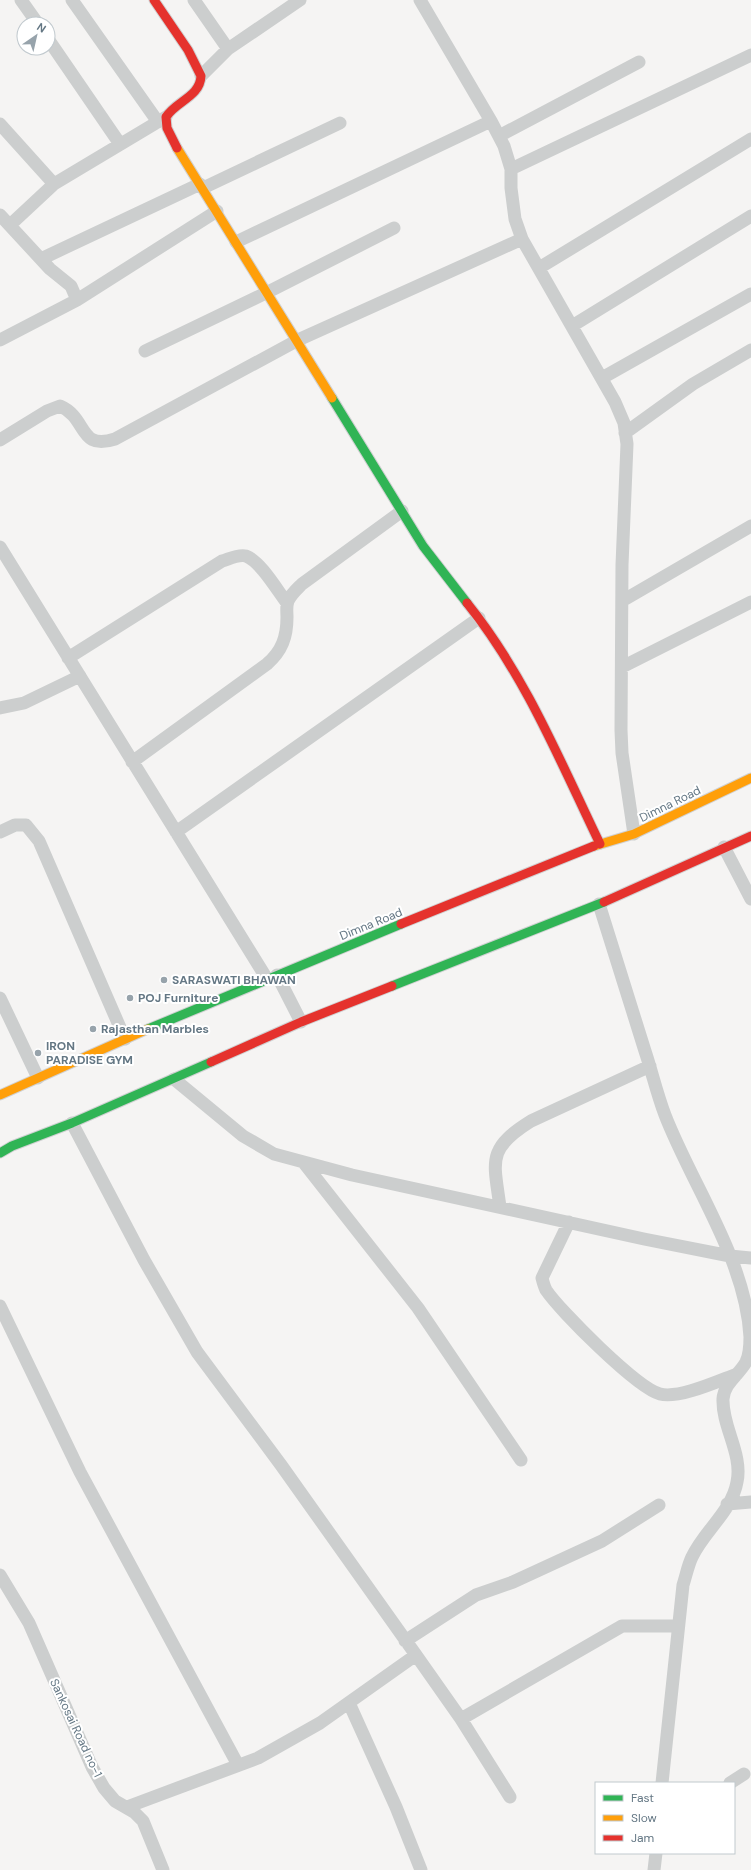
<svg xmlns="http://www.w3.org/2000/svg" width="751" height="1870" font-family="'DM Sans',sans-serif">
<rect width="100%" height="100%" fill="#f5f4f3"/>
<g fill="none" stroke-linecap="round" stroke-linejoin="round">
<defs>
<path id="fast" d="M332 398 423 546 467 603
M392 986 604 902
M148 1029 401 924
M0 1153 12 1146 72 1123 211 1062"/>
<path id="slow" d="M177 148 332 398
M594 846 634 834 751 778
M0 1095 148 1029"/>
<path id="jam" d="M154 0 188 50 201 76C200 97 176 101 166 117L167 128 177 148
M467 603C525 675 560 761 600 844
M604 902 751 836
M401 924 594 846
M211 1062 301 1022 392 986"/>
</defs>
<use href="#fast" stroke="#d0d1d2" stroke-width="11"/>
<use href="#slow" stroke="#d0d1d2" stroke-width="11"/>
<use href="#jam" stroke="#d0d1d2" stroke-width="11"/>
<path stroke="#cccece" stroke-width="13" d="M21 0 38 24
M72 0 158 122
M194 0 228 49
M420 0 491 121 504 146 511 169V188L515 219 522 239 615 402 624 423 627 444 622 565 621 730 622 753 634 834
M48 39 120 144
M201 76 228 49 300 0
M0 124 54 184
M499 136 639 62
M511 169 751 55
M203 188 340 123
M0 215 50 269 71 286 77 300 217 211
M10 225 54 184 166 117
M236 242 491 121
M41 259 200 184
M539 268 751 139
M572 326 751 216
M0 340 77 300
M145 351 268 292 394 228
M602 378 751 294
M625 433 693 384 751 350
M0 440 47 411 60 406C88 418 78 451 115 439L298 340 522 239
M0 547 267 979
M622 601 751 526
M68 658 222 561C229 559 238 554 246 556 261 562 277 590 287 603
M622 667 751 602
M0 708 24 703 80 676
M132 762 267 664C282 651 287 637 287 617 287 612 286 606 288 601 291 594 297 589 302 584L402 511
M0 832 15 825H26L39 841 125 1039
M176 832 479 618
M724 847 751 899
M599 904C614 953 630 1002 645 1051 652 1072 657 1094 665 1115 692 1185 746 1260 750 1337 750 1345 750 1354 746 1362 739 1375 724 1383 723 1399 722 1427 743 1454 737 1482 732 1511 704 1531 692 1557 688 1565 686 1576 683 1585L662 1783
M277 975 301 1022
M0 998 38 1078
M174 1079 243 1136 274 1154 352 1175 644 1239 730 1256 751 1258
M72 1123 144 1260 197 1352 281 1465 416 1655 461 1719 510 1797
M304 1163 418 1308 521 1460
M500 1207C494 1161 486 1149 531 1121L650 1066
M569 1222 542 1278C543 1282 544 1286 546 1290 560 1311 637 1388 660 1394 679 1399 718 1381 737 1374
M0 1306 80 1472 238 1765
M727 1504 751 1502
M0 1575 29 1623 92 1767 104 1788 115 1801 134 1812 143 1821 163 1870
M405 1641 476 1595 513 1582 602 1541 659 1505
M349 1703 396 1807 421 1870
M461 1719 622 1626H678
M730 1783 744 1774
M127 1807 258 1758 320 1723 416 1655
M654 1870 656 1853"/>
<use href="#fast" stroke="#30b455" stroke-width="9"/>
<use href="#slow" stroke="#ff9f0a" stroke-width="9"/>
<use href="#jam" stroke="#e5322d" stroke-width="9"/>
</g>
<g fill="#97a3ab" stroke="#fff" stroke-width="1.5">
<circle cx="164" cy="980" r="4"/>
<circle cx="130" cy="998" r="4"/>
<circle cx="93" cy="1029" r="4"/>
<circle cx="38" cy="1053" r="4"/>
</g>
<g text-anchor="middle" stroke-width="4" stroke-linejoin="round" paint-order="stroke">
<g font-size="12" fill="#647784" stroke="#fff">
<text transform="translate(670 804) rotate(-26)" y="4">Dimna Road</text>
<text transform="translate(371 924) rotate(-22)" y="4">Dimna Road</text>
<text transform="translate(76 1728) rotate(65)" y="4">Sankosai Road no-1</text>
</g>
<g font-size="12" font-weight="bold" fill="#647784" stroke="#fff" text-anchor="start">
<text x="172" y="984">SARASWATI BHAWAN</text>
<text x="138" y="1002">POJ Furniture</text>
<text x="101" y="1033">Rajasthan Marbles</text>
<text x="46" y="1050">IRON<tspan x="46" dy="14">PARADISE GYM</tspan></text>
</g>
</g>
<rect x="595" y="1782" width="140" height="72" fill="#ffffff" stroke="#c1c9ce"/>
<rect x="603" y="1795" width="20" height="6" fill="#30b455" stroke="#c1c9ce"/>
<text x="631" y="1802" font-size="12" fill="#647784">Fast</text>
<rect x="603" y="1815" width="20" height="6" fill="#ff9f0a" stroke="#c1c9ce"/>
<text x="631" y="1822" font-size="12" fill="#647784">Slow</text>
<rect x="603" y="1835" width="20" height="6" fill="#e5322d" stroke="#c1c9ce"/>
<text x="631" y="1842" font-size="12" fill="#647784">Jam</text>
<g transform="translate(36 36) rotate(34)"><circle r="19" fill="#ffffff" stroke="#c1c9ce"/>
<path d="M0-3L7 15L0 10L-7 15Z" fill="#97a3ab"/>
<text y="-6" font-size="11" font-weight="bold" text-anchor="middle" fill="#647784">N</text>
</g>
</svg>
